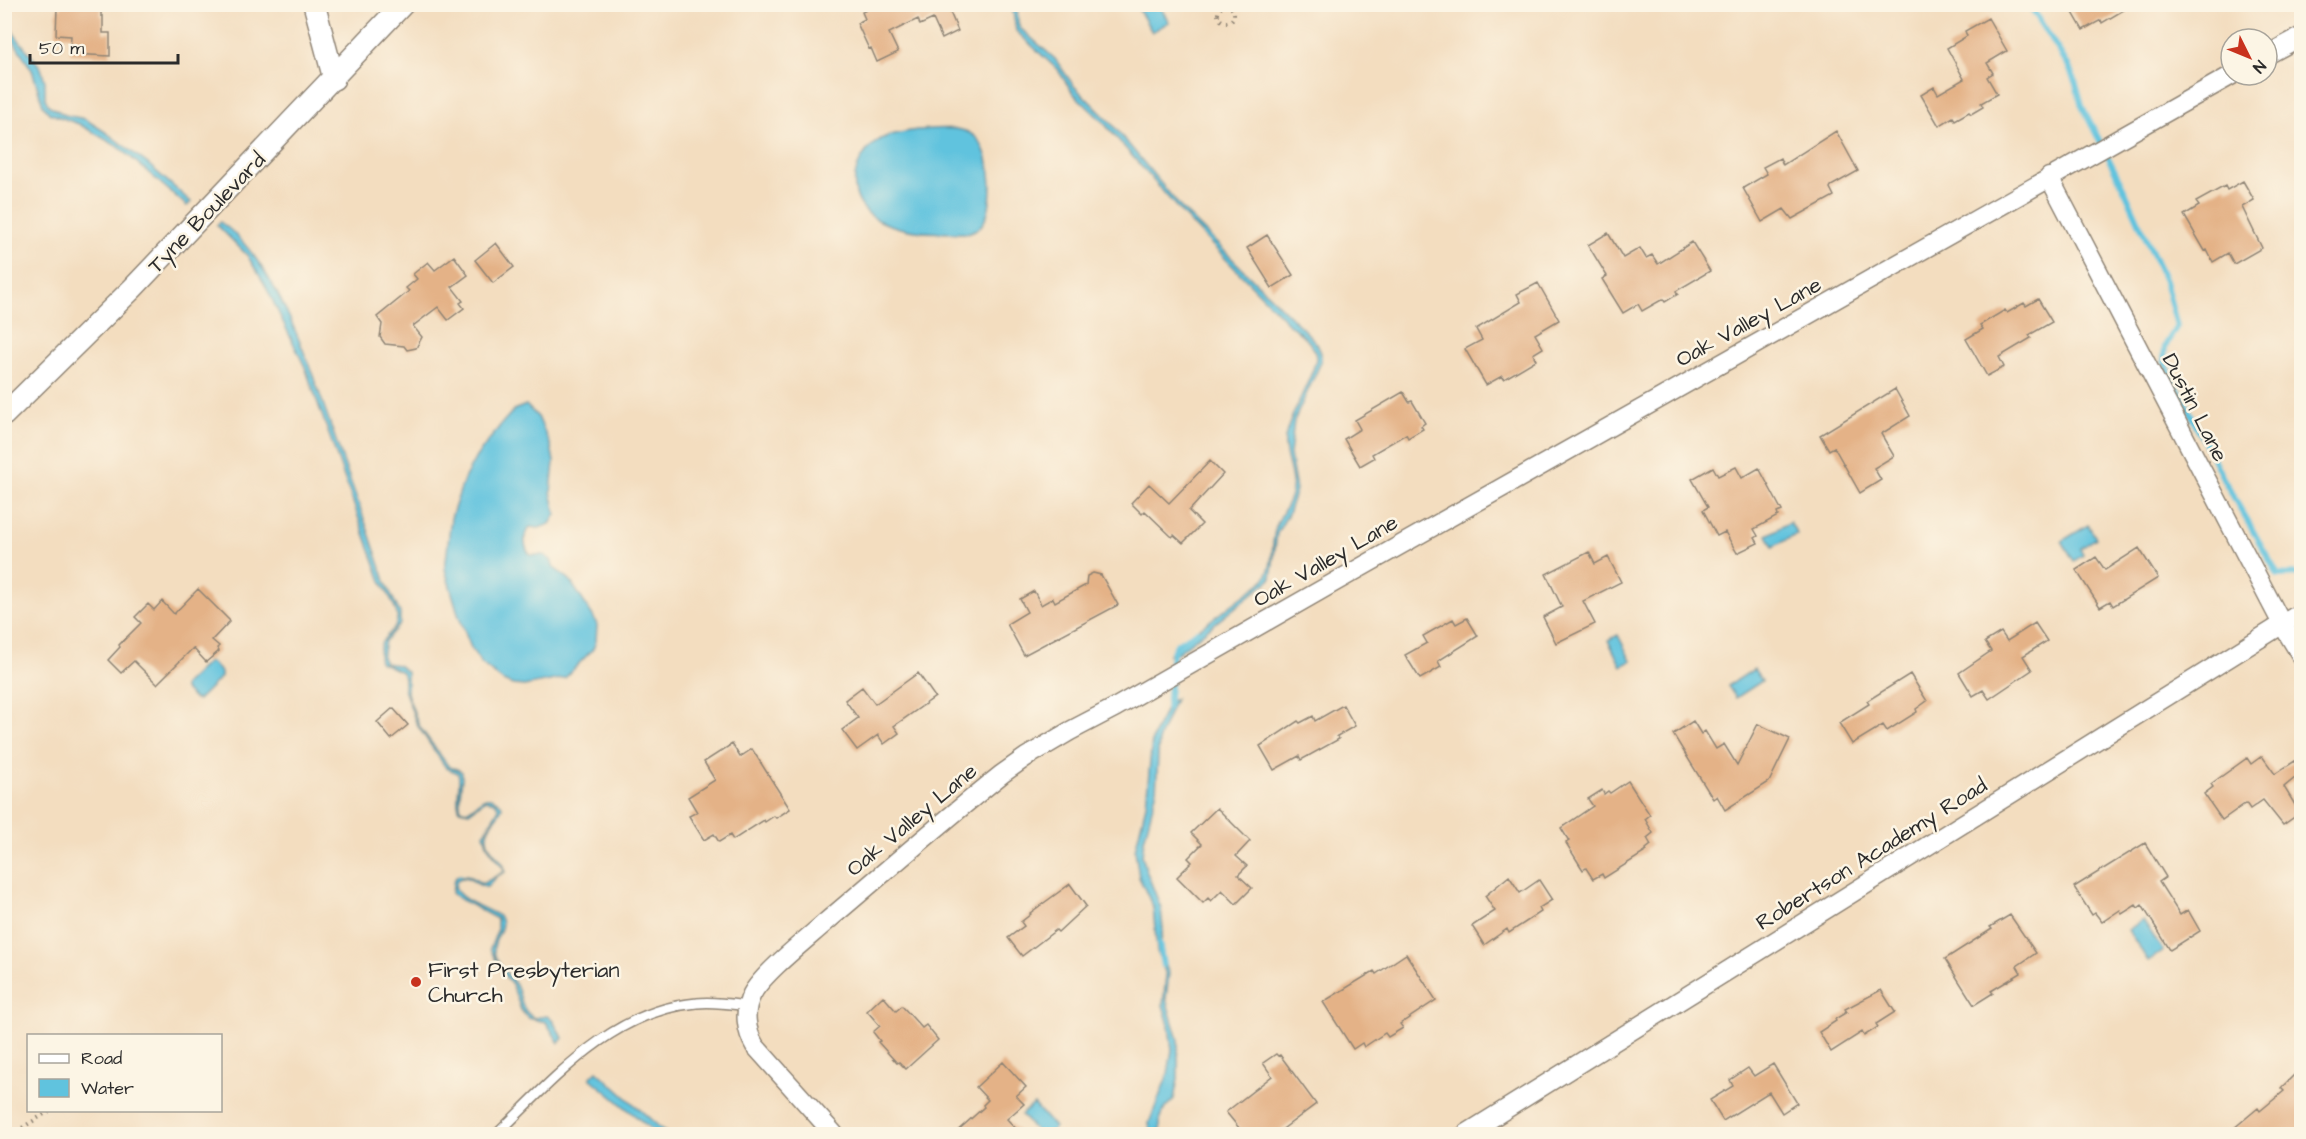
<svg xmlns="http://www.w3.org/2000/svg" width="2306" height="1139" font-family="'Architects Daughter',sans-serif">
<rect width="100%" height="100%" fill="#fcf5e5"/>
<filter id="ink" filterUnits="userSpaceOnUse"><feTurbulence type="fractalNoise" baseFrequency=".0167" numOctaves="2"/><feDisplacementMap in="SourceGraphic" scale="12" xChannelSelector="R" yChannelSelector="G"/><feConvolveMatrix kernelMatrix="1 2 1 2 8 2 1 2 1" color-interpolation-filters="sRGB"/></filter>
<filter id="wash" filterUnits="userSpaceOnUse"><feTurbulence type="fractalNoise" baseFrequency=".008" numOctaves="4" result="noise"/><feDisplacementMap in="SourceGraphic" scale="24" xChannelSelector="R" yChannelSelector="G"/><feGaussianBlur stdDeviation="1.35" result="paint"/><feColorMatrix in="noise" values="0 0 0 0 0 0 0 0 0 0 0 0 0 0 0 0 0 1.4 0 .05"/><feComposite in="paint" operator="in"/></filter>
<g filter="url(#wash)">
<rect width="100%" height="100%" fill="#f3ddbf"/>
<path fill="#60c3de" stroke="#467784" stroke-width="1.5" d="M1012 5H1017L1018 22 1020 28 1055 59 1074 86 1111 123 1182 209 1308 334 1317 344 1321 353V362L1294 421 1290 454 1296 490 1288 514 1277 533 1271 579 1175 655 1169 654 1188 637 1261 583C1276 568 1270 545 1276 526 1280 515 1292 500 1292 489 1294 472 1283 456 1285 439 1288 416 1317 371 1316 357 1314 343 1300 333 1290 325L1184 216 1103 122 1073 93 1058 70 1016 31Z
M1136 5H1159L1169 22 1152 32Z
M4 17 15 35 41 68 45 81V98L48 105 65 115 85 119 107 133 148 164 191 202 187 206 120 148 79 124 49 113 43 105 32 70 5 27Z
M917 130C934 129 959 125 973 135 993 149 996 204 983 223 979 229 973 231 967 233 938 233 907 234 880 221 843 203 849 158 881 139 891 133 906 132 917 130Z
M220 222C281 263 317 388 341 455 356 497 372 539 385 581L400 613V624L385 641 382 657 385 663 398 665 407 672V693L419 726 449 767 457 769 462 772C463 785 457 797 461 809L466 811C480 805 483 789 501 804L502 808C498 817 488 825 487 834 485 852 506 859 505 872L497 876 487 887C478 887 474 879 466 878 462 877 459 878 457 881 446 897 490 909 500 917 506 930 494 936 494 949 494 963 509 974 516 985 522 997 520 1010 534 1018L547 1016 552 1020 563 1038 559 1043 546 1022 528 1018 521 1010 512 984 503 974 490 949 497 931V919L458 898 452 893 454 879 459 875 471 877 482 884 504 872V869L488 847 484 834 499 808 495 802 485 800 469 812 460 810C454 798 462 785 458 773L446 768 417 725 404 689V678L402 672 380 662C374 634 399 635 397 616 396 605 386 591 381 581L305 367 264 283 247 255 217 225Z
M526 405 538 417 551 446 554 462 551 492 556 514 550 524 539 528 530 527C522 534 524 547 530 555H544L551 560 554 568 569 579 593 616 597 625 596 641 593 649 565 678 524 686 513 685 503 681 481 663 471 648 459 617 445 569 451 518 464 479 476 457 503 422 514 410Z
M1790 522 1797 534 1773 547 1767 535Z
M2088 525 2096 538 2080 549 2083 555 2074 561 2062 541Z
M1618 635 1631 661 1621 666 1608 640Z
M211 662 221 673V677L198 700 194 699 184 689V685L207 663Z
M1754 669 1762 681 1736 698 1728 686Z
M1175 699 1159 738 1156 793 1144 840 1142 855 1146 870 1161 908 1163 929 1159 951 1169 973 1166 999 1178 1040V1079L1174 1099 1165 1108 1160 1120V1134H1151L1149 1123 1168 1074 1172 1050 1169 1025 1163 1005 1166 975 1157 951 1153 907 1139 877 1135 850 1146 805 1152 740C1156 727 1164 717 1168 703Z
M2143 920 2163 951 2148 961 2128 930Z
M597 1071 667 1134H657L590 1078Z
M1034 1104 1054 1127 1051 1134H1039L1021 1115Z"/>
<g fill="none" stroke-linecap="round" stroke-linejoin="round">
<path stroke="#60c3de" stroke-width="6" d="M2029 4 2068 65 2076 84 2082 106 2126 193 2165 281 2177 326 2165 346 2164 361 2224 480 2278 575 2302 574
M1168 708 1173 652 1178 643 1197 632
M1159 943 1163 965"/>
</g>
<g id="blocks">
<path fill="#e4b287" d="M61 4H101V16H103V33H110V56L70 54 71 36 56 35 57 8H61Z
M879 4H967L950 12 958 31 942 39 933 19 920 25 918 19 889 33 898 52 877 62 871 48 869 49 857 23 865 19 862 12Z
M2080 4H2134L2102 23 2101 20 2083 30 2071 9Z
M1988 18 2007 51 1987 63 1993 73 1987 77 1997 94 1981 103 1983 107 1971 114 1969 112 1955 120 1953 117 1939 126 1921 95 1934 87 1938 94 1964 79 1947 48 1967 36 1965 31Z
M1836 131 1858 171 1831 186 1830 188 1834 196 1792 219 1784 209 1762 222 1743 188 1767 174 1763 167 1780 158 1783 165Z
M2243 181 2254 200 2242 207 2262 248 2234 264 2228 253 2213 262 2207 250 2205 251 2184 215 2199 206 2196 202 2225 186 2227 190Z
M1608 233 1623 258 1640 248 1646 258 1652 255 1658 264 1692 242 1710 271 1676 291 1678 294 1665 302 1663 299 1642 311 1638 304 1623 313 1602 279 1607 276 1588 245Z
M1267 235 1293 275 1272 288 1247 248Z
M496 243 514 267 493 283 475 260Z
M454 256 468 275 452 287 463 301 460 303 464 308 448 320 438 307 413 326 422 337 416 348 407 350 404 346 385 344 380 337 382 324 377 317 409 291 406 288 417 279 413 274 428 262 435 270Z
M1538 283 1559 320 1535 334 1543 348 1533 354 1536 360 1504 379 1502 376 1486 385 1465 349 1482 340 1476 329 1521 302 1517 294Z
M2038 299 2052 322 2029 335 2031 338 1999 357 2004 367 1987 376 1966 339 1983 329 1980 325 2005 310 2007 313 2024 303 2026 306Z
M1895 389 1910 416 1881 434 1894 456 1874 468 1881 480 1860 493 1834 447 1829 450 1820 435Z
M1403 392 1409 402 1412 401 1425 423 1421 426 1423 429 1408 438 1406 434 1372 454 1374 458 1360 466 1344 439 1360 429 1355 420Z
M1210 461 1223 474 1189 511 1202 524 1183 543 1174 535 1172 537 1145 511 1142 514 1131 503 1149 484 1169 503Z
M1713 467 1718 476 1736 467 1742 478 1759 468 1782 511 1777 513 1778 516 1754 529 1758 536 1755 538 1758 543 1737 553 1725 532 1717 536 1703 510 1708 507 1692 479Z
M2139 548 2158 578 2113 606 2110 601 2100 607 2076 570 2096 557 2105 570Z
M1589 552 1595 564 1608 557 1621 582 1583 601 1595 624 1556 643 1543 617 1562 607 1546 574Z
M1093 573 1101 575 1118 605 1024 655 1007 624 1027 612 1020 599 1034 591 1041 605 1053 598 1055 602 1086 585 1087 576Z
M198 589 230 621 212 640 219 646 217 648 219 651 206 662 193 648 157 684 134 661 121 673 108 660 120 647 119 645 141 623 135 617 148 604 154 610 162 601 174 614Z
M1467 618 1478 636 1438 661 1441 667 1420 679 1405 655 1427 643 1423 636 1453 619 1456 624Z
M2035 623 2047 641 2023 656 2032 670 1989 699 1983 690 1973 696 1959 673 1991 651 1985 642 2001 632 2007 641Z
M918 673 935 697 894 726 899 733 884 744 878 735 857 750 842 730 858 718 845 700 862 687 875 704Z
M1910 674 1927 701 1916 709 1917 712 1887 731 1883 725 1852 744 1839 723 1869 704 1867 701Z
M1343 705 1355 726 1337 736 1339 739 1301 760 1299 756 1274 770 1260 746 1298 721 1300 723 1313 716 1315 721Z
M393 708 408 725 391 739 377 722Z
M1693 721 1701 734 1705 731 1716 749 1724 744 1737 765 1758 724 1790 739 1769 782 1725 810 1717 796 1713 799 1673 734Z
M732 744 740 757 752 749 790 809 776 818 774 816 765 822 764 820 733 840 730 835 719 842 714 834 704 840 689 816 697 812 688 797 715 780 704 762Z
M2262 756 2275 774 2301 757V773L2284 787 2300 813 2283 825 2263 800 2250 809 2246 803 2222 820 2204 794 2213 787 2211 784 2247 758 2251 764Z
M1628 781 1650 815 1645 819 1653 833 1647 838 1651 845 1646 849 1647 851 1604 878 1602 874 1593 879 1586 868 1583 870 1566 843 1569 841 1561 828 1593 806 1588 799 1602 790 1604 794 1608 791 1610 793Z
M1217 808 1250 841 1236 856 1247 866 1238 875 1252 888 1236 904 1222 890 1211 901 1208 898 1203 903 1177 877 1192 862 1188 858 1202 844 1191 833Z
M2145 843 2166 877 2159 882 2180 915 2188 910 2200 931 2170 950 2142 905 2138 908 2136 905 2122 914 2120 910 2102 922 2095 913 2092 915 2074 887Z
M1509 876 1520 893 1539 880 1552 900 1539 908 1541 912 1509 933 1507 929 1484 945 1472 926 1495 911 1485 896Z
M1070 884 1086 906 1058 932 1056 930 1022 956 1008 938 1024 926 1021 922 1031 914 1030 913Z
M2010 915 2036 953 2017 966 2021 973 1991 991 1993 993 1974 1005 1945 959 1992 929 1990 927Z
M1406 954 1436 1000 1400 1024 1403 1028 1388 1037 1385 1033 1364 1047 1362 1043 1353 1049 1323 1002 1374 971 1376 974Z
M1881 990 1895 1012 1876 1024 1878 1027 1864 1036 1862 1032 1831 1052 1819 1032 1836 1021 1835 1019 1847 1012 1845 1009Z
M883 996 896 1011 902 1006 922 1028 926 1025 938 1040 906 1069 899 1062 897 1063 878 1042 880 1041 873 1032 880 1026 867 1011Z
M1276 1054 1278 1056 1280 1055 1316 1104 1276 1134H1244L1226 1112 1272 1076 1263 1063Z
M1003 1062 1026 1087 1016 1096 1024 1104 1007 1119 1021 1134H954L984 1107 983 1105 988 1100 976 1087Z
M1773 1064 1797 1103 1782 1113 1769 1092 1723 1121 1710 1100 1733 1086 1730 1080 1748 1068 1754 1076Z
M2294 1075 2298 1078 2301 1075V1134H2227L2258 1108 2260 1111 2284 1091 2281 1088Z"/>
</g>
</g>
<g filter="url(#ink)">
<use href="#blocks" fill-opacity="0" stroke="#8f8475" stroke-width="1.5"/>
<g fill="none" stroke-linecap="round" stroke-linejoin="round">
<defs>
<path id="service" d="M497 1134C553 1080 612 1010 697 1003 713 1001 731 1004 747 1006"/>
<path id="minor" d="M2267 55 2302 36
M2049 177 2282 624 2302 657
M834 1134 755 1046C746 1031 743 1011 752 994 763 973 808 938 827 921 885 872 943 821 1002 774L1026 757 1070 731 1116 707 1335 582 2232 75
M1466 1134 2302 612"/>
<path id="tertiary" d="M314 4 334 79
M4 415 133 288 403 4"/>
</defs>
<use href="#service" stroke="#8f8475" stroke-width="12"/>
<use href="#minor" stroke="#8f8475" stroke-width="21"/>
<use href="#tertiary" stroke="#8f8475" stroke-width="24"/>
<path stroke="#8f8475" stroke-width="4" stroke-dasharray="1.5 4.5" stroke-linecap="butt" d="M1218 14a8 8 0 1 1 16 0a8 8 0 1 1-16 0Z
M12 1134 51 1110"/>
<use href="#service" stroke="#fff" stroke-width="9"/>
<use href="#minor" stroke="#fff" stroke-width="18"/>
<use href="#tertiary" stroke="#fff" stroke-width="21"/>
</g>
</g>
<circle fill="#c8321e" stroke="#fcf5e5" stroke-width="2" cx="416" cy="982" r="6"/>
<g text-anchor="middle" stroke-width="5" stroke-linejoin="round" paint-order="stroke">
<g font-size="22" fill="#2b2b2b" stroke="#fcf5e5">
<text transform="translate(206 212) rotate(-46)" y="8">Tyne Boulevard</text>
<text transform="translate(1748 321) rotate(-29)" y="8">Oak Valley Lane</text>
<text transform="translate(2196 407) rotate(63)" y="8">Dustin Lane</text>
<text transform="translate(1325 560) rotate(-30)" y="8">Oak Valley Lane</text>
<text transform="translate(911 819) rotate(-40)" y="8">Oak Valley Lane</text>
<text transform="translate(1871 853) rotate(-32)" y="8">Robertson Academy Road</text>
</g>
<g font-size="22" fill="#2b2b2b" stroke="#fcf5e5" text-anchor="start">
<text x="428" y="977">First Presbyterian<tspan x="428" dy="25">Church</tspan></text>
</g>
</g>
<rect width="2306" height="1139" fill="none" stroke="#fcf5e5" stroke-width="24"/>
<rect x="27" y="1034" width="195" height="78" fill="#fcf5e5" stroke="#a8a49b" stroke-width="1.5"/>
<rect x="39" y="1054" width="30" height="9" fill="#ffffff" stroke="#a8a49b" stroke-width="1.5"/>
<text x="81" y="1064" font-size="18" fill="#2b2b2b">Road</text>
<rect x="39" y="1079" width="30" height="18" fill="#60c3de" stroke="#a8a49b" stroke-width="1.5"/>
<text x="81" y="1094" font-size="18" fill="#2b2b2b">Water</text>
<g transform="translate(2249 57) rotate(133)"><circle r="28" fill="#fcf5e5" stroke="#a8a49b" stroke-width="1.5"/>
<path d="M0-4.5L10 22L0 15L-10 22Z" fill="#c8321e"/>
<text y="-9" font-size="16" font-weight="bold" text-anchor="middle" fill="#2b2b2b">N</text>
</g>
<path d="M30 54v9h148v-9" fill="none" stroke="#2b2b2b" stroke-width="3"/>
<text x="39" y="54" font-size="18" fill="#2b2b2b" stroke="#fcf5e5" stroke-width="4.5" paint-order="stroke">50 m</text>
</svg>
